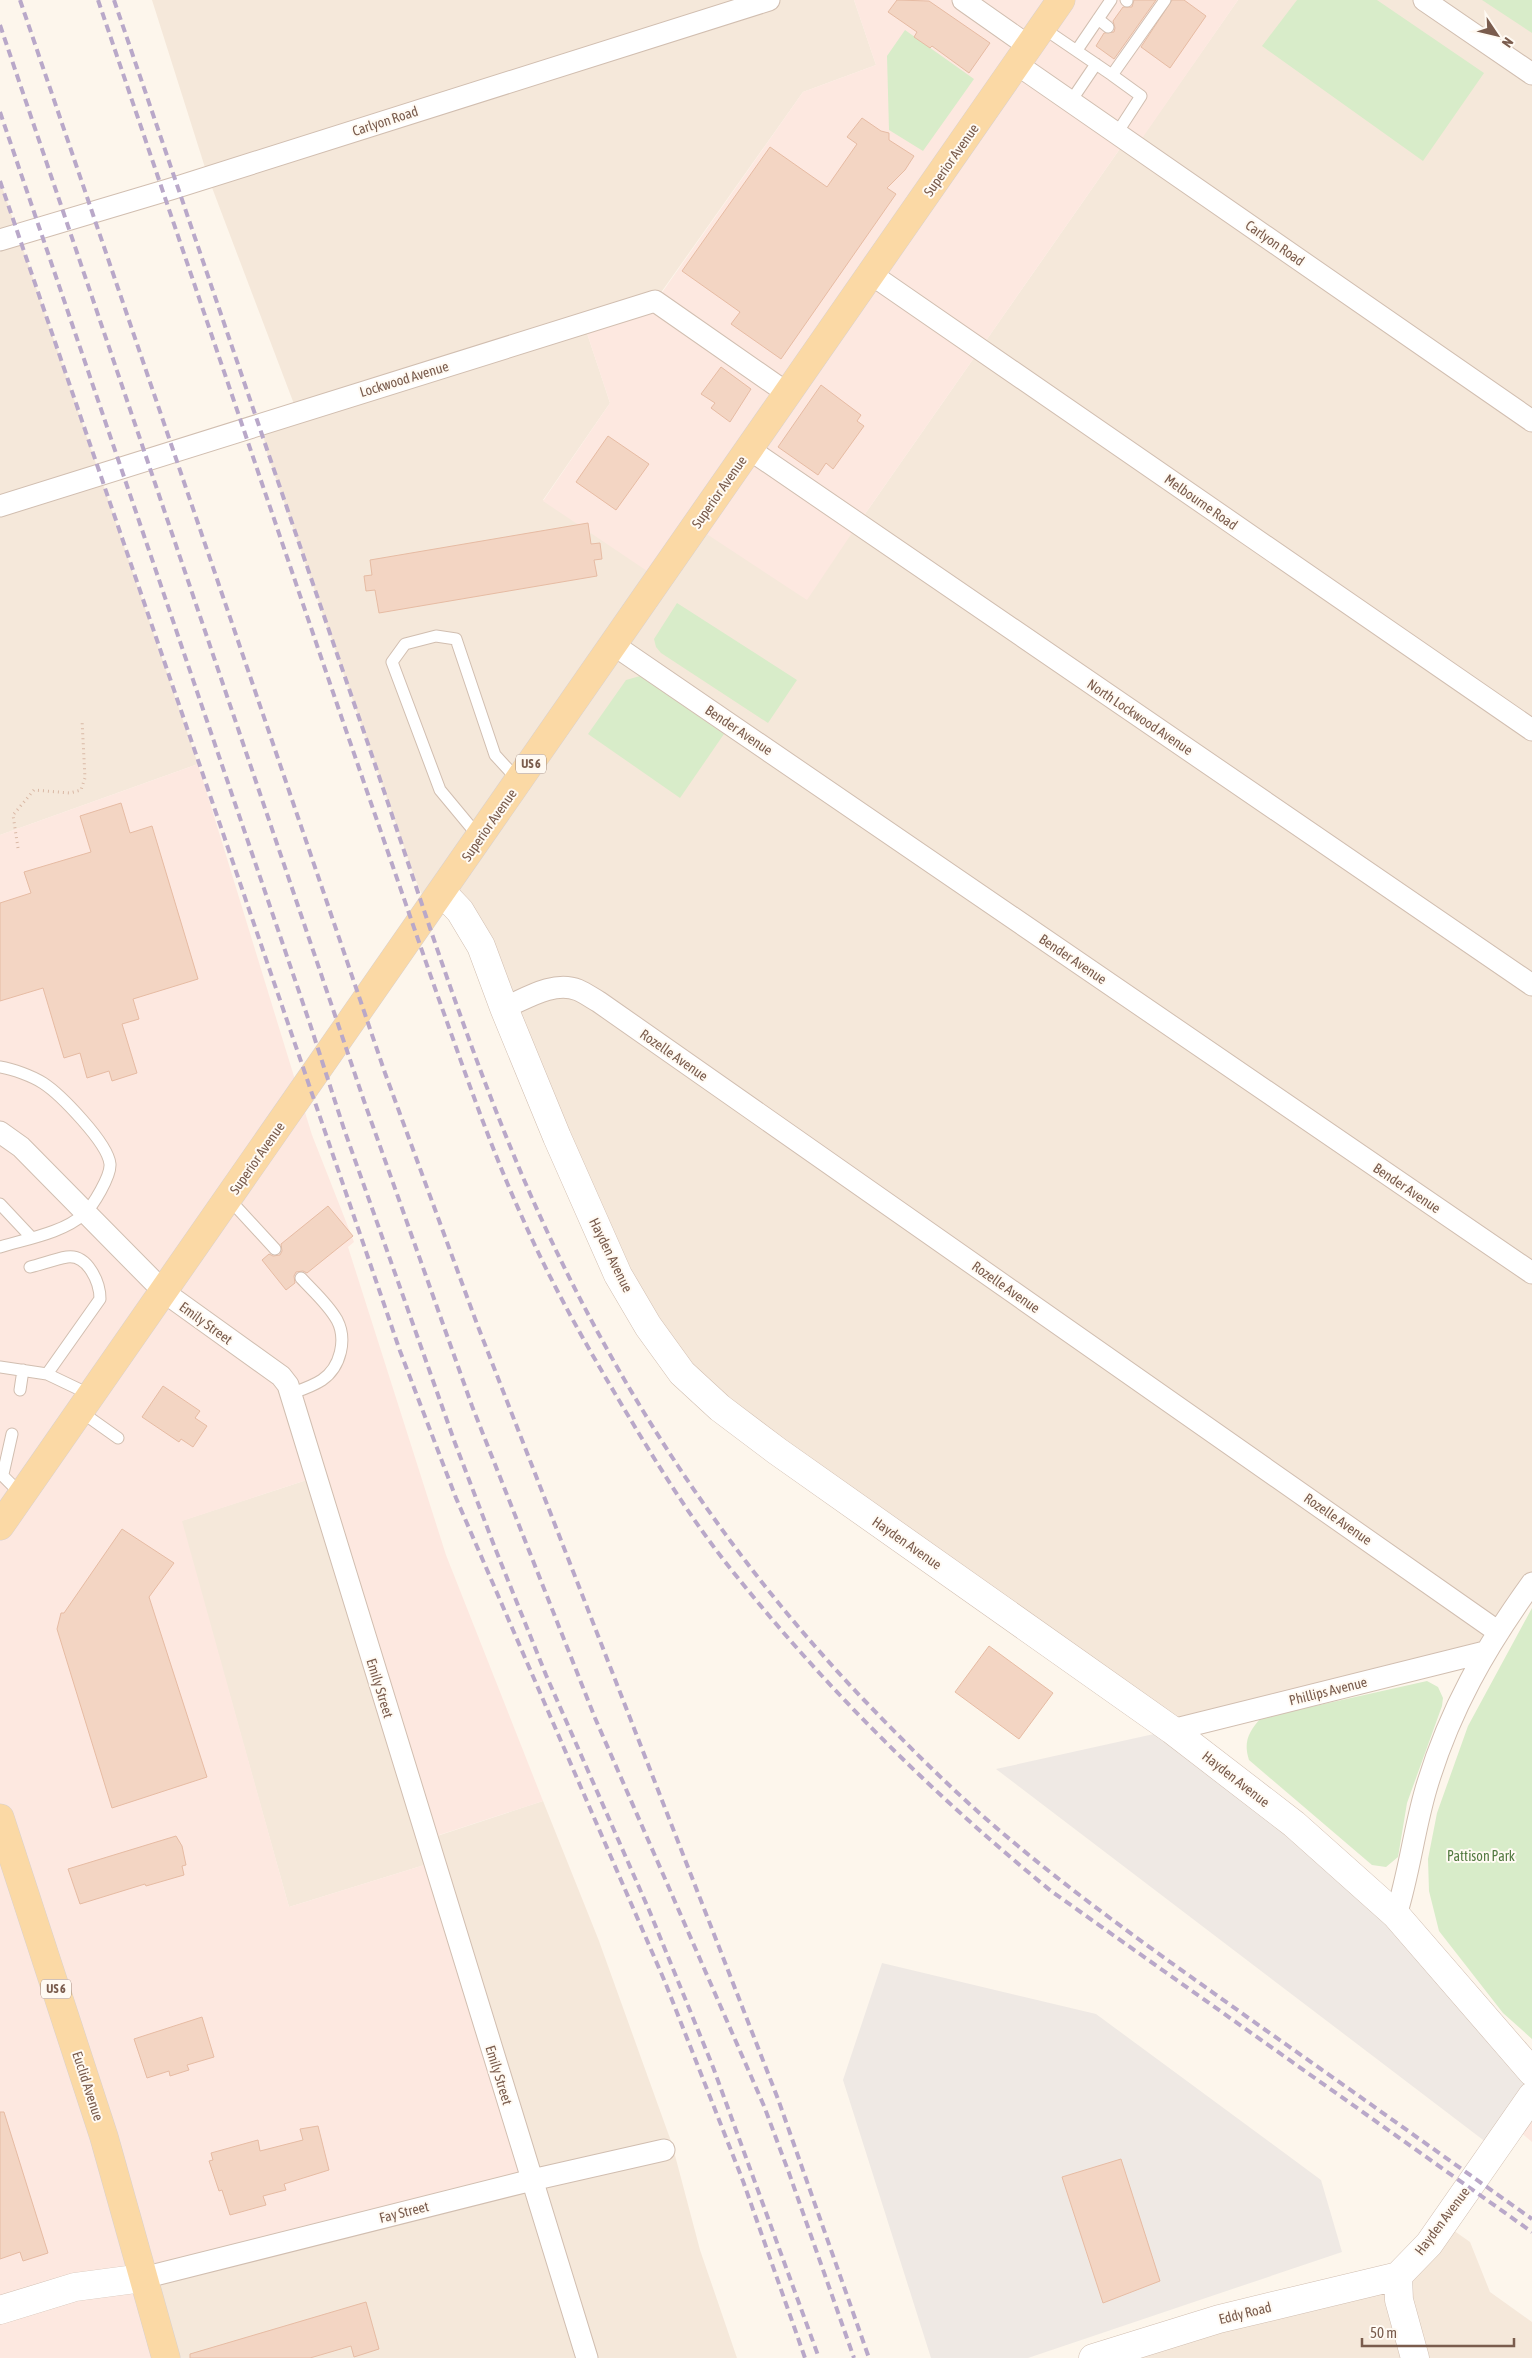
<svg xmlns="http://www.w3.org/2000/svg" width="1532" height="2358" font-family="'Asap Condensed',sans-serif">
<rect width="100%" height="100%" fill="#fdf6ec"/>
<path fill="#f5e8da" d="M152 0H854L876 65 803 92 655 301 584 324 610 403 543 500 696 526 858 524 1126 140 1136 146 1238 0H1532V1583L1485 1652 1172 1730 777 1451 648 1326 460 911H429L414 876 267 453 261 424 297 412 208 177Z
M0 181 198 764 0 835Z
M316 1477 428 1839 543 1801 599 1941 672 2144 700 2250 737 2358H166L143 2278 434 1862 289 1907 181 1521Z
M1443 2223 1470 2242 1490 2292 1532 2322V2358H1093L1398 2276Z"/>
<path fill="#fde8e0" d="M854 0H1238L1136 147 1126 140 858 524 807 600 696 527 659 579 543 501 610 403 584 324 656 301 803 92 876 65Z
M198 764 312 1135 354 1242 348 1247 446 1555 543 1801 427 1839 316 1477 182 1521 289 1907 434 1862 532 2180 144 2278 166 2358H0V835Z
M1532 2096V2142L1512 2125Z"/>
<path fill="#efe9e4" d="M1172 1730 1294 1824 1532 2072 1495 2149 996 1769Z
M882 1963 1096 2014 1321 2180 1342 2252 1028 2358H931L843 2080Z"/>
<path fill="#d8ecc9" d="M1297 0H1377L1484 73 1423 161 1262 46Z
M1482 0H1532V33Z
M905 30 974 79 923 151 889 130 887 56Z
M677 603 797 680 768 723 661 653 656 647 654 639Z
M640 676 724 734 680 798 588 734 626 680Z
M1532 1608V2039L1503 2013 1439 1931 1429 1891 1428 1859 1437 1813 1468 1726Z
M1427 1681 1438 1687 1443 1698 1442 1706 1407 1803 1398 1857 1386 1867 1372 1865 1249 1760C1243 1742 1249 1731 1261 1718Z"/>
<path fill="#f3d5c3" stroke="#e6bba3" d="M897 0 929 1 990 43 969 73 932 46 930 48 914 37 917 32 888 12Z
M1134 0H1156L1114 59 1096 46 1104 33 1114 32 1115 28 1113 21 1123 7H1132Z
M1172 0H1184L1206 16 1170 68 1141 47Z
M862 118 881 131 889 133V140L914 156 905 170 887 188 896 194 781 359 731 324 740 312 682 271 770 147 827 187 857 144 847 137Z
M721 367 751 389 730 422 711 408 715 403 701 394Z
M821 385 861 415 857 421 864 426 833 469 826 463 818 475 778 447Z
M608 436 649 464 616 510 576 482Z
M588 523 591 544 600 543 602 559 594 560 597 576 379 613 375 590 366 591 364 576 372 575 370 560Z
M121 803 130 833 152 826 198 979 133 999 139 1019 122 1024 137 1073 112 1081 109 1071 87 1078 80 1053 64 1058 43 988 0 1001V903L31 893 24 872 91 852 80 816Z
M328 1206 353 1236 307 1273 303 1271 296 1272 294 1276 295 1283 286 1290 262 1260 269 1254 273 1256 280 1255 282 1251 281 1244Z
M163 1386 200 1411 195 1418 207 1426 193 1447 181 1439 179 1442 142 1417Z
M122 1529 174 1563 149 1597 207 1777 112 1808 57 1629 61 1613H64Z
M989 1646 1053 1693 1019 1739 955 1692Z
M176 1836 182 1846 186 1865 182 1866 184 1875 146 1886 145 1884 80 1904 68 1869Z
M202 2017 214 2057 187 2065 189 2070 170 2076 169 2071 147 2078 134 2039Z
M0 2112H4L48 2253 23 2261 20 2252 0 2259Z
M318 2126 329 2170 284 2184 286 2190 263 2196 266 2205 230 2215 222 2190 219 2191 209 2161 213 2160 211 2153 258 2140 260 2151 303 2140 300 2129Z
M1121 2159 1160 2281 1103 2303 1062 2177Z
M366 2302 379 2349 354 2357 351 2346 310 2358H190V2354Z"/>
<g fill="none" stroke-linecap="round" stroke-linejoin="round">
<defs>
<path id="service" d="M1126 0 1127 1
M1098 19 1108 27
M1043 28 1112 75
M1077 50 1111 0
M1071 101 1096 64
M1117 133 1141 96 1112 75 1165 0
M479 837 440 790 392 662 405 644 436 636 456 639 495 755 518 780
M0 1067C13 1069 32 1076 43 1083 60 1094 108 1143 110 1164 111 1176 93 1206 84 1214 63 1233 26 1239 0 1247
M229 1199 275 1249
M0 1204 31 1237
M30 1267C42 1264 55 1259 67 1257 88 1254 100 1283 100 1299L47 1374
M0 1367 47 1374 91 1395
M20 1390 23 1370
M290 1394C301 1390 313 1386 322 1380 341 1367 347 1339 337 1320 328 1304 313 1291 301 1278
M80 1411 118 1438
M0 1473 22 1495
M3 1474 12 1434"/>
<path id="minor" d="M963 0 1030 47
M1424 0 1532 74
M1018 65 1532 421
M0 240 171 189 769 0
M871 274 1532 730
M749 449 1532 985
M0 506 655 301 787 393
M614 645 1532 1273
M504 1008C525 999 554 980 578 990 585 993 592 998 599 1002L1497 1631
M0 1132 21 1147 164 1292 281 1376 288 1385 587 2358
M1172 1730 1485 1652
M1396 1915C1409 1874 1414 1830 1426 1789 1449 1711 1485 1648 1532 1583
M143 2278 532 2180 664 2150"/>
<path id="tertiary" d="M442 892 460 911 481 946 504 1008 557 1137 618 1275 648 1326 682 1373 720 1408 777 1451 1172 1730 1294 1824 1396 1915 1532 2072
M0 2310 75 2287 143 2278
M1093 2358 1219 2319 1398 2276
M1415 2358 1399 2300 1398 2276 1429 2244 1532 2096"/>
<path id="primary" d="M0 1526 1061 0
M0 1818 104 2137 166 2358"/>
</defs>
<use href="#service" stroke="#d1beb0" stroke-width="13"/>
<use href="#minor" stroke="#d1beb0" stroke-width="23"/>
<use href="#tertiary" stroke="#d1beb0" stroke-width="29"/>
<use href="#primary" stroke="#dad1cd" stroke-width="29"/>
<path stroke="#d9b8a5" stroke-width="3" stroke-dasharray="1 4" stroke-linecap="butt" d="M18 848 13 815 34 790 70 793 81 790 85 778 82 720"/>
<use href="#service" stroke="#fff" stroke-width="11"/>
<use href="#minor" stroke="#fff" stroke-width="21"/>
<use href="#tertiary" stroke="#fff" stroke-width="28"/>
<use href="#primary" stroke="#fbd9a5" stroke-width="28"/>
<path stroke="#b9a8c9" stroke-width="4" stroke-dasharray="8 5" stroke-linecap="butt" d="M20 0 385 1073 477 1324 778 2099 869 2358
M98 0C178 236 258 472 338 707 371 803 404 899 437 994 464 1069 489 1144 522 1217 552 1286 590 1352 629 1417 662 1472 697 1528 738 1578 831 1694 936 1797 1051 1891L1532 2232
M114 0C198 246 281 492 366 738 416 884 462 1033 522 1175 604 1368 719 1548 864 1700 911 1749 960 1798 1012 1841 1093 1909 1179 1968 1264 2029 1354 2092 1443 2156 1532 2219
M0 25 364 1101 472 1406 595 1718 764 2106 789 2173 854 2358
M0 112 310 1024 344 1129 455 1443 495 1548 546 1675 649 1910 713 2067 819 2358
M0 181 400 1351 456 1498 665 1982 743 2181 805 2358"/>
</g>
<g text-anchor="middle" stroke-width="4" stroke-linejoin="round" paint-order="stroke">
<g fill="#fffaf3" stroke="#a28b7f" stroke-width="1">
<rect x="516" y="754.5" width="30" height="19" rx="4"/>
<rect x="41" y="1979.5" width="30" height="19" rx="4"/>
</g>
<g font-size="12" font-weight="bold" fill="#7a5c4d">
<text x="531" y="768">US 6</text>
<text x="56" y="1993">US 6</text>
</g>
<g font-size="14" fill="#7a5c4d" stroke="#fffaf3">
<text transform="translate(385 121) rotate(-18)" y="5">Carlyon Road</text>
<text transform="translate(951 160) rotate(-55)" y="5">Superior Avenue</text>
<text transform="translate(1275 243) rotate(35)" y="5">Carlyon Road</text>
<text transform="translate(404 379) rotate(-17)" y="5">Lockwood Avenue</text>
<text transform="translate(719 492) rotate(-55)" y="5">Superior Avenue</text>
<text transform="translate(1201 502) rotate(35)" y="5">Melbourne Road</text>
<text transform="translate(1140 717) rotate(34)" y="5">North Lockwood Avenue</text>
<text transform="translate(739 730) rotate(34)" y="5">Bender Avenue</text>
<text transform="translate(489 825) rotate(-55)" y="5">Superior Avenue</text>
<text transform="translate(1073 959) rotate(34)" y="5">Bender Avenue</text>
<text transform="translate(674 1055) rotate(35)" y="5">Rozelle Avenue</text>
<text transform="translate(257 1158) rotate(-55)" y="5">Superior Avenue</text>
<text transform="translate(1407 1188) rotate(34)" y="5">Bender Avenue</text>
<text transform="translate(611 1255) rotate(64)" y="5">Hayden Avenue</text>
<text transform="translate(1006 1287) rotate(35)" y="5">Rozelle Avenue</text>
<text transform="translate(206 1323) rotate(36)" y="5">Emily Street</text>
<text transform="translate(1338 1519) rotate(35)" y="5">Rozelle Avenue</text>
<text transform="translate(907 1543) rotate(35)" y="5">Hayden Avenue</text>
<text transform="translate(380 1688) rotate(73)" y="5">Emily Street</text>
<text transform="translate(1328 1691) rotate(-14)" y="5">Phillips Avenue</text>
<text transform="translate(1236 1779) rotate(38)" y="5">Hayden Avenue</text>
<text transform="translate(499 2075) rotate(73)" y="5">Emily Street</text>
<text transform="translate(88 2086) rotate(72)" y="5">Euclid Avenue</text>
<text transform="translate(404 2212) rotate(-14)" y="5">Fay Street</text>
<text transform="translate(1442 2221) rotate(-53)" y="5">Hayden Avenue</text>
<text transform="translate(1245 2313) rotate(-14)" y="5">Eddy Road</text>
</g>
<g font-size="14" fill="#537a41" stroke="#fffaf3">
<text x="1481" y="1861">Pattison Park</text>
</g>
</g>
<g transform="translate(1497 35) rotate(125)" stroke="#fffaf3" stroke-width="4" paint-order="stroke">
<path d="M0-4L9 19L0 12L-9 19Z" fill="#7a5c4d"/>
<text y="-8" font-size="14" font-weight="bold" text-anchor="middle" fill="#7a5c4d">N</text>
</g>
<path d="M1362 2338v8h152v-8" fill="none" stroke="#7a5c4d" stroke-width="2.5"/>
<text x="1370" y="2338" font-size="15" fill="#7a5c4d" stroke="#fffaf3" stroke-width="4" paint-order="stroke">50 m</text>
</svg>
